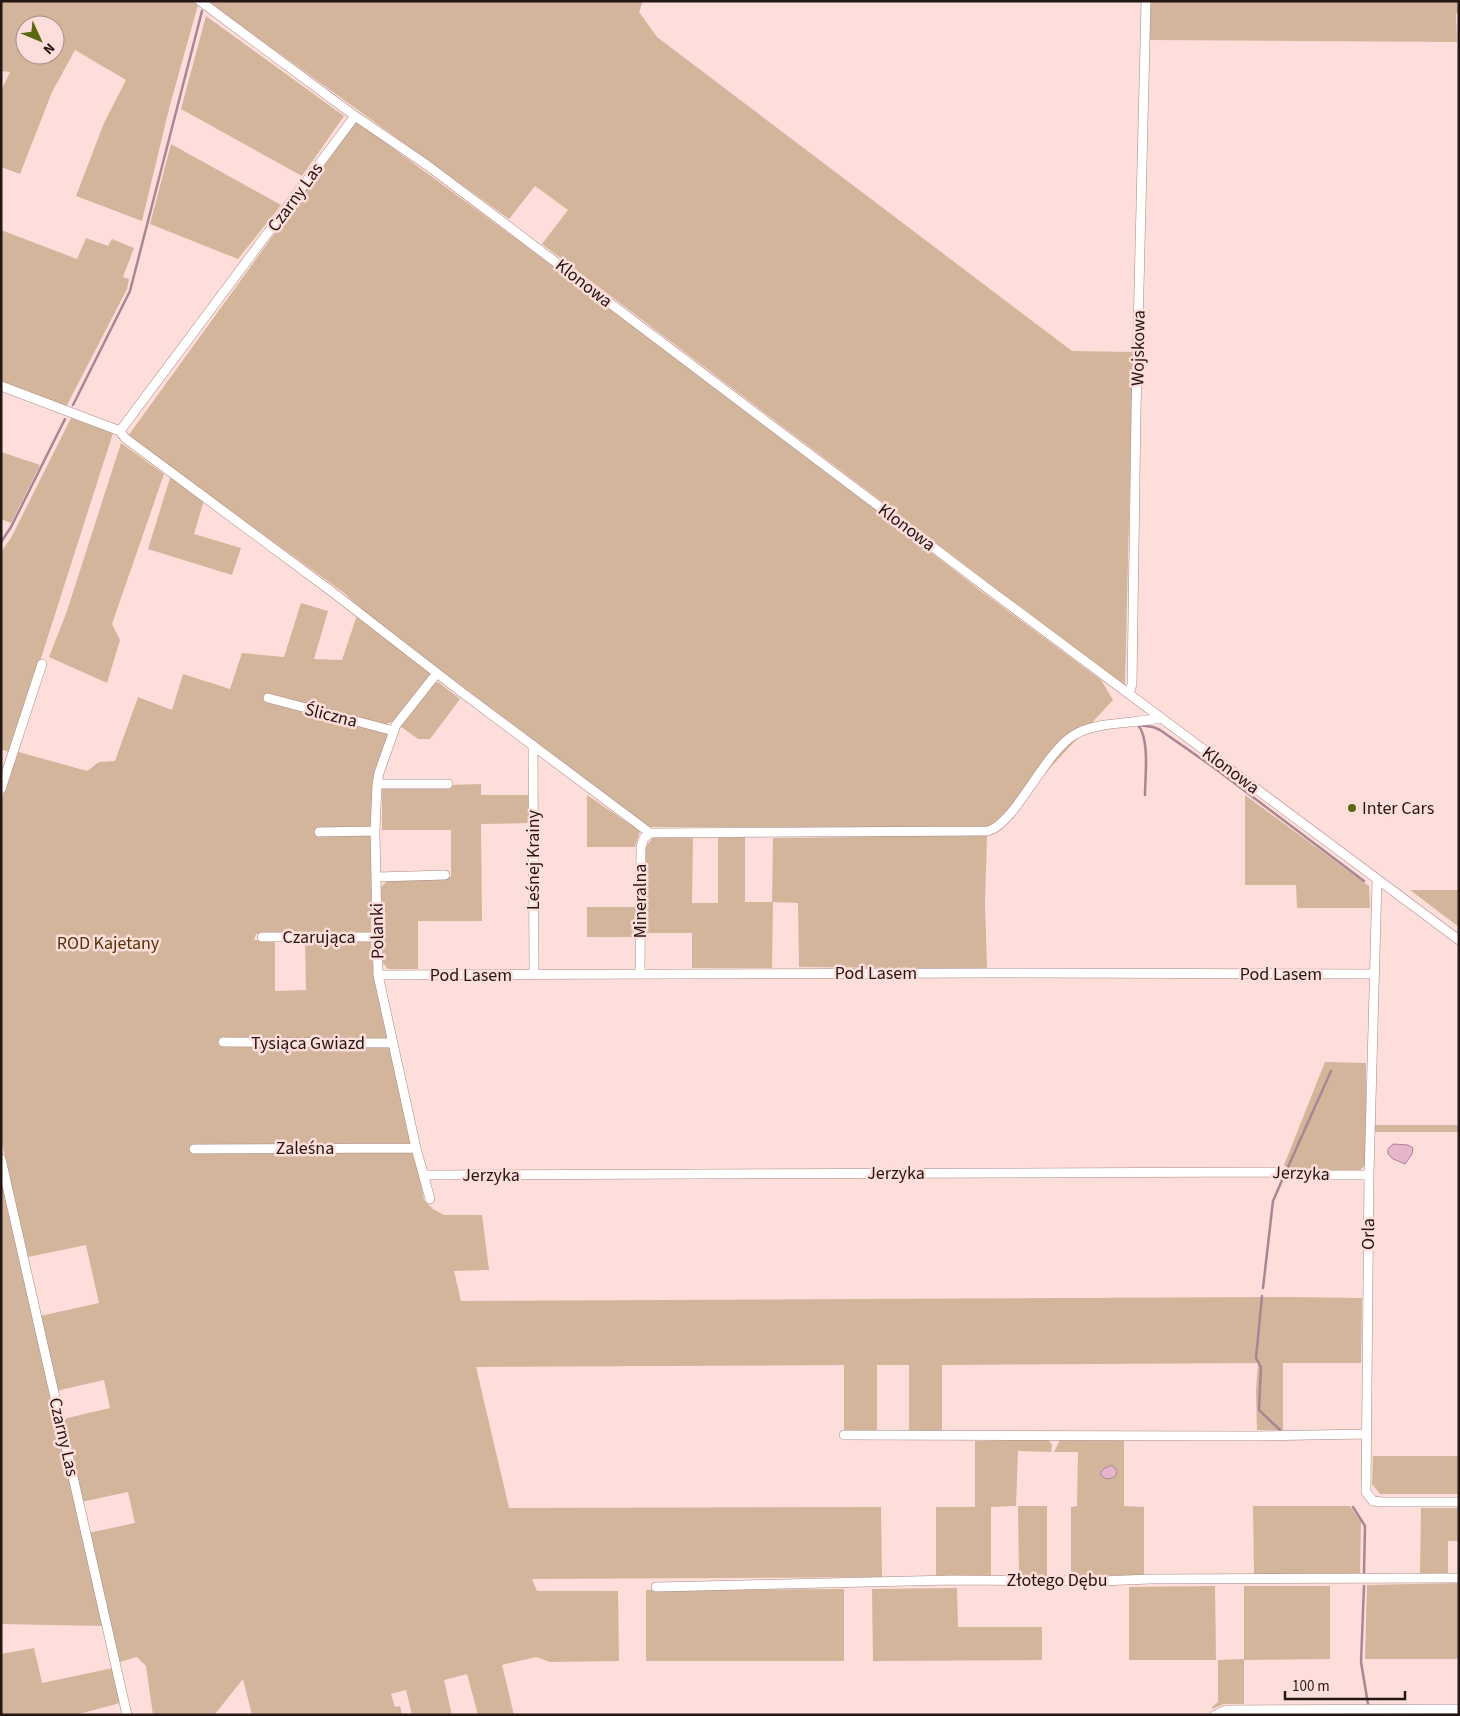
<svg xmlns="http://www.w3.org/2000/svg" width="1460" height="1716" font-family="'Source Sans 3',sans-serif">
<rect width="100%" height="100%" fill="#fededa"/>
<path fill="#d3b59b" fill-rule="evenodd" d="M1 1H193L198 5 170 105 142 221 76 196 104 123 126 80 75 50 52 92 20 174 1 167V91L10 72 1 71ZM25 25H55V55H25Z
M207 1H643L639 12 657 37 1072 351 1133 352 1125 686 542 244 568 210 535 186 509 219Z
M1150 1H1459V12L1456 14 1457 42 1148 40Z
M206 16 344 116 302 176 181 109Z
M356 121 587 291 845 486 981 591 1101 680 1113 700 987 836 985 903 987 969 799 967 798 903 773 902 772 968H692V933H645L646 847 653 837 693 838 692 903H718V838L745 837V902H772L773 838 859 837 941 833 858 827H649L369 616 344 593 128 436Z
M171 144 281 205 238 259 150 224Z
M1 230 77 259 86 238 108 246 112 239 134 248 123 277 129 279 127 289 66 407 1 383Z
M71 418 113 433 42 655 8 752 1 749V552L11 538Z
M121 443 164 474 112 624 120 640 107 683 49 657 67 611Z
M1 452 40 465 11 523 1 519Z
M171 475 204 500 194 534 241 548 232 575 148 549Z
M301 603 328 611 314 659 342 660 357 615 432 673 394 721 384 725 267 695 265 702 389 734 372 835 371 933 256 934 254 940 275 941V991L306 990 305 941 371 942 374 980 389 1036 385 1039H221L220 1046 392 1045 413 1144 193 1152 415 1153 424 1200 433 1209 444 1215H482L489 1270 454 1271 461 1301 1291 1297 1362 1298 1361 1363H1283V1430H1257L1256 1391 1258 1363 942 1365V1431H909V1365H877V1431H844V1365L476 1367 509 1508 881 1507 882 1577 532 1579 537 1591H618L619 1661 550 1662 536 1657 502 1665 514 1715H478L467 1674 444 1680 452 1715H412L406 1690 391 1694 395 1707 400 1706 402 1715H252L243 1679 215 1714 153 1715 146 1666 137 1657 120 1662 88 1533 135 1523 128 1492 81 1502 63 1419 110 1408 104 1380 56 1391 40 1316 99 1303 86 1245 28 1257 1 1139V802L15 751 87 771 99 762 115 761 138 697 172 710 183 674 230 689 242 653 284 657Z
M438 682 460 699 430 739H418L400 726 431 684Z
M481 784V795H529L530 823 481 824 482 921H418V969H388L383 963 381 887 388 880 451 877V830H382V787Z
M587 795 640 831 635 847H587Z
M1245 795 1369 886 1370 908H1297L1296 885H1245Z
M1410 890H1459V927Z
M587 907H635L636 937H587Z
M1325 1062 1366 1063V1164L1360 1170H1291L1284 1165Z
M1375 1125H1459V1132H1375Z
M1 1175 103 1626 1 1624Z
M1048 1439 1052 1445 1051 1452 1018 1451 1016 1506 991 1507V1576H936V1507H975V1441Z
M1060 1440H1124V1506L1144 1507V1575L1071 1576V1507L1077 1506 1078 1452H1054Z
M1373 1456H1459V1494H1380L1372 1484Z
M1018 1506H1047V1576H1019Z
M1253 1506H1350L1361 1522 1360 1573 1254 1574Z
M1421 1508H1459V1541H1448V1573L1420 1574Z
M1459 1583V1659H1365L1367 1585Z
M1215 1586 1216 1660H1129V1587Z
M1244 1586H1330V1659L1244 1660V1704H1224L1212 1709V1707L1218 1702V1660L1244 1659Z
M957 1588 958 1627H1042V1660L873 1661 872 1589Z
M844 1589V1661H646V1590Z
M34 1648 42 1683 113 1668 120 1703 75 1715H1V1654Z"/>
<path fill="#e6b4cb" stroke="#ac8594" d="M1393 1144 1408 1145 1413 1148 1412 1154 1405 1164 1393 1159 1388 1154V1149Z
M1112 1465 1117 1471 1116 1475C1112 1480 1105 1480 1101 1475V1472L1105 1468Z"/>
<g fill="none" stroke-linecap="round" stroke-linejoin="round">
<path stroke="#ac8594" stroke-width="2.5" d="M73 405 130 291 202 11
M1 542 11 527 65 419
M1145 795C1145 777 1150 739 1138 725L1153 727 1160 730 1213 767 1364 881
M1288 1167 1331 1071
M1263 1288 1273 1201 1283 1178
M1262 1296 1256 1358 1261 1367 1259 1410 1280 1430
M1353 1507 1365 1526 1364 1573
M1364 1586 1361 1662 1368 1704"/>
<defs>
<path id="minor" d="M200 1 355 116 427 165 995 594 1459 940
M1 386 120 431 125 438 331 591 464 694 650 833 988 831C1015 824 1044 753 1074 735 1097 721 1134 724 1160 718
M120 431 355 116
M1129 694 1132 684 1136 411 1146 1
M268 698 394 731
M533 745 534 974
M377 784H448
M1 789 42 664
M319 832 375 831
M377 877 445 875
M1377 880 1369 1175 1366 1492 1373 1501 1383 1502H1459
M262 937H376
M640 973 641 847 644 838 650 833
M378 975 989 973 1374 974
M223 1042 393 1043
M194 1149 416 1148
M1 1159 127 1715
M424 1175 1271 1172 1289 1175H1369
M430 1199 416 1148 378 975 375 831 377 784 379 773 396 725 437 673
M844 1435 1252 1436 1366 1434
M656 1587 952 1580 1101 1581 1150 1579 1459 1578
M1215 1715 1226 1710 1459 1709"/>
</defs>
<use href="#minor" stroke="#ab8883" stroke-width="10"/>
<use href="#minor" stroke="#fff" stroke-width="9"/>
</g>
<circle fill="#5a6810" stroke="#fededa" stroke-width="2" cx="1352" cy="808" r="5"/>
<g text-anchor="middle" stroke-width="5" stroke-linejoin="round" paint-order="stroke">
<g font-size="18" fill="#231614" stroke="#fededa">
<text transform="translate(295 197) rotate(-54)" y="6">Czarny Las</text>
<text transform="translate(584 283) rotate(38)" y="6">Klonowa</text>
<text transform="translate(1138 348) rotate(-89)" y="6">Wojskowa</text>
<text transform="translate(907 527) rotate(37)" y="6">Klonowa</text>
<text transform="translate(331 715) rotate(14)" y="6">Śliczna</text>
<text transform="translate(1231 770) rotate(37)" y="6">Klonowa</text>
<text transform="translate(533 860) rotate(-90)" y="6">Leśnej Krainy</text>
<text transform="translate(640 901) rotate(-90)" y="6">Mineralna</text>
<text transform="translate(377 931) rotate(-91)" y="6">Polanki</text>
<text x="319" y="943">Czarująca</text>
<text x="876" y="979">Pod Lasem</text>
<text x="1281" y="980">Pod Lasem</text>
<text x="471" y="981">Pod Lasem</text>
<text x="308" y="1049">Tysiąca Gwiazd</text>
<text x="305" y="1154">Zaleśna</text>
<text x="896" y="1179">Jerzyka</text>
<text transform="translate(1301 1173) rotate(2)" y="6">Jerzyka</text>
<text x="491" y="1181">Jerzyka</text>
<text transform="translate(1368 1234) rotate(-89)" y="6">Orla</text>
<text transform="translate(64 1437) rotate(77)" y="6">Czarny Las</text>
<text x="1057" y="1586">Złotego Dębu</text>
</g>
<g font-size="18" fill="#231614" stroke="#fededa" text-anchor="start">
<text x="1362" y="814">Inter Cars</text>
</g>
<g font-size="18" fill="#563105" stroke="#fededa">
<text x="108" y="949">ROD Kajetany</text>
</g>
</g>
<rect width="1460" height="1716" fill="none" stroke="#231614" stroke-width="5"/>
<g transform="translate(40 40) rotate(134)"><circle r="24" fill="#fededa" stroke="#a68e8b"/>
<path d="M0-4L9 19L0 12L-9 19Z" fill="#5a6810"/>
<text y="-8" font-size="14" font-weight="bold" text-anchor="middle" fill="#231614">N</text>
</g>
<path d="M1285 1691v8h120v-8" fill="none" stroke="#231614" stroke-width="2.5"/>
<text x="1292" y="1691" font-size="15" fill="#231614" stroke="#fededa" stroke-width="4" paint-order="stroke">100 m</text>
</svg>
